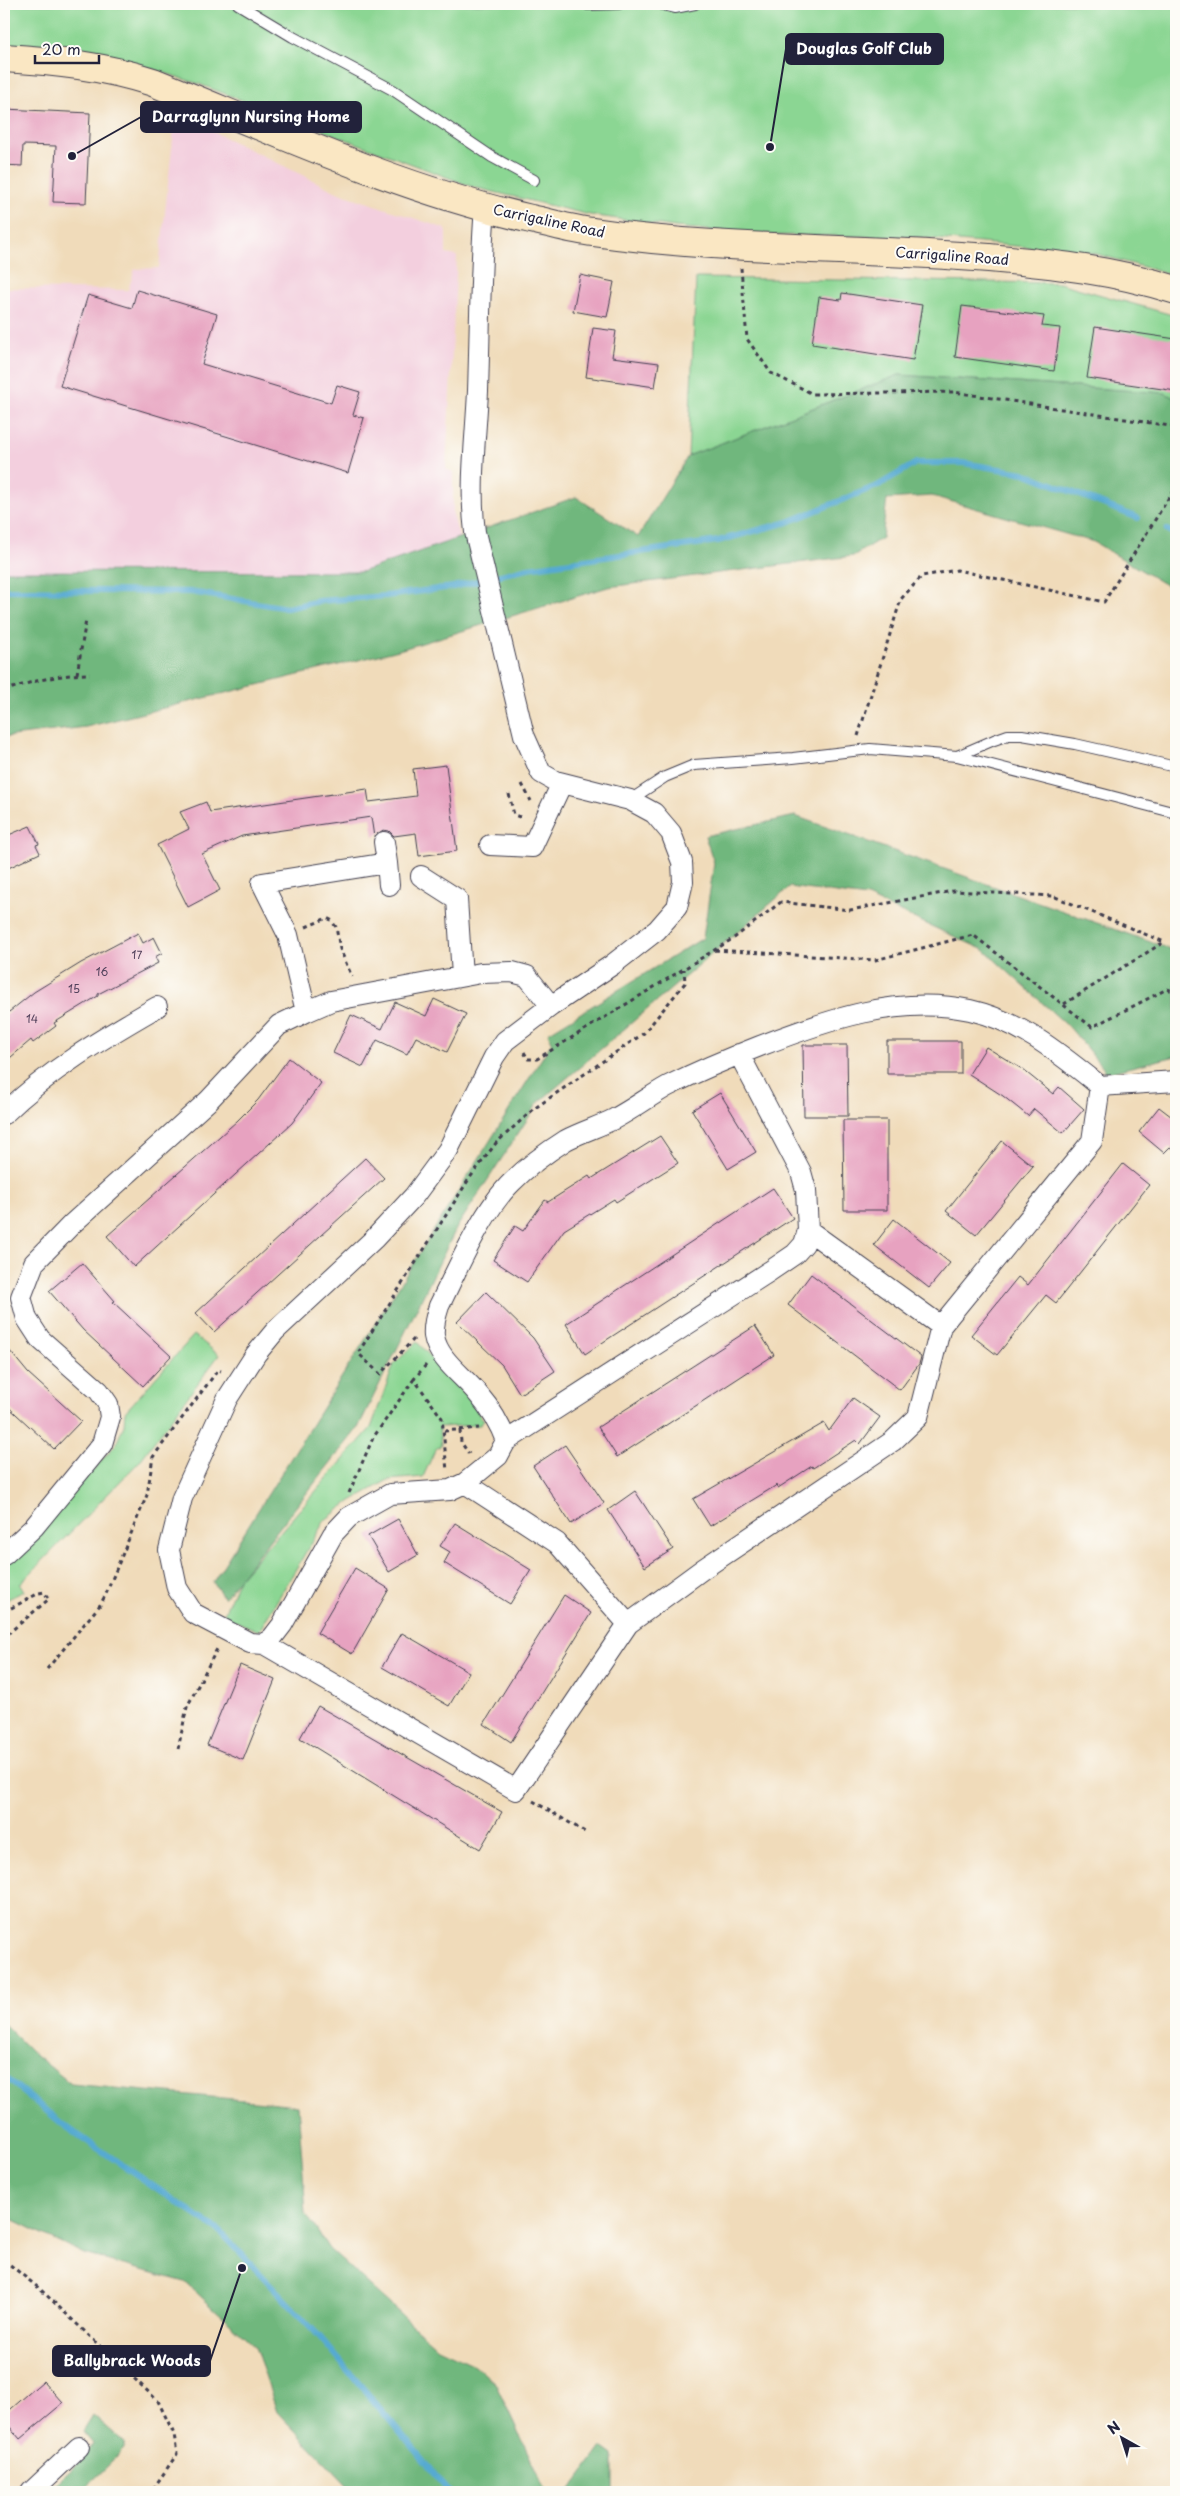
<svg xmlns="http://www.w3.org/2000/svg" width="1180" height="2496" font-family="'Playpen Sans',sans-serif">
<rect width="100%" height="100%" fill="#fdfcf7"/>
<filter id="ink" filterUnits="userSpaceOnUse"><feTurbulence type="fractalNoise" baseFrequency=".02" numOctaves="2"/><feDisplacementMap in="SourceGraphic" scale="10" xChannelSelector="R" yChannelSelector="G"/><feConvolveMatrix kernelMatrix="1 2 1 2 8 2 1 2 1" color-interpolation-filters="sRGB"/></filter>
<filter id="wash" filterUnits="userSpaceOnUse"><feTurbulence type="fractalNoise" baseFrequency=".0096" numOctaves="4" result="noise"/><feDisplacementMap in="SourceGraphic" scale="20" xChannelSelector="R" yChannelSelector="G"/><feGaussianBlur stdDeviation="1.12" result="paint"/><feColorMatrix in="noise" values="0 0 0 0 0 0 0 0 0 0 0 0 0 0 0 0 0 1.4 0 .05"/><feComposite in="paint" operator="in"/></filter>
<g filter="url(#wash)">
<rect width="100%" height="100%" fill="#f0dbba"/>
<path fill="#f3cfde" d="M191 121 339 193 446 229V254L457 256 446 469 453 472V515L477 603 4 587V288L128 290 135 269 159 268 174 129Z"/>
<path fill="#8bd693" stroke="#567c67" d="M4 4H1176V276L1093 253 914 237 760 235 675 227 590 215 473 187 199 84 149 68 81 51 4 45Z
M696 278 1059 283 1176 316V399L1164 393 899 375 688 456Z
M194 1335 219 1355 139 1462 20 1584 24 1591 4 1601V1562L70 1496 116 1444 124 1425 125 1412Z
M417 1342 468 1397 484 1421 480 1425 439 1427 441 1445 435 1450 423 1477 388 1480 351 1501 325 1520 259 1631 223 1616 239 1579 371 1428 394 1364Z"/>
<path fill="#70b77d" stroke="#496c5c" d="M899 375 1165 393 1176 399V591L1094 542 932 496 887 499 882 538 853 556 608 587 399 650 270 682 86 727 4 737V571L361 572 576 497 638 537 688 456Z
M795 816 1176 951V1056L1107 1073 1071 1029 984 950 867 897 790 887 538 1103 457 1227 358 1428 224 1598 213 1582 552 1042 548 1033 703 938 714 863 705 836Z
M4 2024 32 2052 71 2084 298 2105 306 2214 329 2249 438 2348 475 2365 496 2384 546 2492H354L277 2412 255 2346 185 2282 84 2254 4 2215Z
M93 2415 125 2443V2449L81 2492H46C62 2476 81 2463 93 2443L83 2431Z
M602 2447 613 2455V2492H569Z"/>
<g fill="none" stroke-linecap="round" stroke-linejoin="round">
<path stroke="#56aad1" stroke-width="6" d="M1167 530 1176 534
M4 590 191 592 287 608 319 601 386 596 453 587 528 568 718 541 788 522 879 485 916 463H963L1024 473 1138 518
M4 2076 65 2126 221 2232 319 2336 450 2492"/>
</g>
<g id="blocks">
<path fill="#e7a2c0" d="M4 109 90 113 86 203 53 202 56 146 23 145 22 166 4 165Z
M580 275 614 282 607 317 573 311Z
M137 290 217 314 202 364 331 403 337 385 360 392 353 415 364 418 348 473 60 386 88 295 132 308Z
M842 293 922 305 913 360 812 344 819 297 841 300Z
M962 306 1044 316 1042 326 1060 328 1054 371 955 357Z
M1095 327 1176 339V391L1087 378Z
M593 328 616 331 612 357 659 363 655 387 586 377Z
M446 765 457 851 419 856 416 833 394 836 389 831 383 830 374 837 371 817 242 836 202 854 220 890 188 907 157 845 189 829 180 812 206 802 210 812 367 789 369 802 416 796 413 769Z
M30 826 39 844 36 845 40 853 4 870V837Z
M138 933 143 943 154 937 162 953 155 957 158 963 98 994V996L54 1023 56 1026 33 1043 31 1040 4 1063V1016L34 992 81 963Z
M434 999 466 1014 447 1052 416 1037 407 1054 377 1040 363 1067 333 1053 351 1015 382 1029 395 1002 426 1016Z
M887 1041H961V1074H887Z
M803 1045H847L848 1116H804Z
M986 1047 1022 1069 1053 1094 1059 1087 1084 1109 1063 1133 1034 1109 1028 1116 1003 1096 969 1074Z
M289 1058 321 1083 292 1123 134 1267 107 1236 237 1121 258 1100Z
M720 1093 756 1152 728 1169 692 1110Z
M1159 1107 1176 1120V1152L1170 1147 1164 1153 1139 1132Z
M843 1120H887V1210H844Z
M660 1136 678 1163 616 1202 614 1199 564 1230 527 1282 493 1260 515 1226 523 1231 545 1200 548 1202 589 1176 591 1179Z
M1002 1141 1033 1166 976 1235 946 1211Z
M365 1158 384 1178 214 1332 196 1313Z
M1123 1164 1149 1185 1056 1303 1046 1295 997 1355 971 1335 1018 1277 1028 1285Z
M773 1188 793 1218 585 1354 566 1324Z
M894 1219 950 1263 929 1288 874 1245Z
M82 1263 115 1301 113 1302 171 1356 143 1386 83 1330 49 1291Z
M811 1274 921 1357 919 1364 900 1390 788 1305Z
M486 1292 533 1338 555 1371 520 1394 502 1365 457 1322Z
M755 1326 774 1355 617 1457 598 1427Z
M4 1344 28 1373 81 1421 54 1449 4 1403Z
M853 1398 880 1417 860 1444 856 1440 813 1468 812 1466 778 1488 777 1485 710 1526 693 1499 824 1423 829 1431Z
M565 1445 604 1503 571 1524 533 1466Z
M635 1491 673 1549 645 1567 608 1510Z
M398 1519 418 1555 389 1572 368 1536Z
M455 1523 531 1570 510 1604 444 1563 450 1552 440 1546Z
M355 1568 389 1589 352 1654 317 1633Z
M564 1595 591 1613 511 1742 484 1724Z
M402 1633 469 1672 449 1706 382 1667Z
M240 1665 275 1680 243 1760 207 1745Z
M318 1706 502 1812 480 1849 300 1738Z
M43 2381 63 2403 20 2439 4 2420V2415Z"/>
</g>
</g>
<g filter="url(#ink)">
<use href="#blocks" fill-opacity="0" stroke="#413e4e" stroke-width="1"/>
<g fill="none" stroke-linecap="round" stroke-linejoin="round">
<defs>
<path id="lane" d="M238 4 293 37 393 90 492 157 534 180
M659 4 675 8 695 4
M588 5 619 4
M957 756 994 740 1008 735H1022L1075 744 1176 767
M630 800 665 777 694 765 793 758 870 749 957 756 1176 813"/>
<path id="street" d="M490 845 532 847 562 783
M387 863 389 885
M421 876 457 899 462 976
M551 1006 505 1041 494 1057 448 1150 414 1196 374 1239 275 1331 256 1354 227 1399 182 1498 169 1550 177 1588 193 1613 250 1643 264 1644 272 1638 282 1625 333 1534 349 1517 390 1494 450 1490 465 1483 498 1456 506 1441C500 1424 490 1408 478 1394 464 1376 438 1360 434 1336 433 1326 436 1315 439 1306 458 1268 482 1211 512 1182 528 1166 547 1152 566 1140 581 1132 598 1127 614 1119 633 1109 650 1096 668 1086 698 1071 729 1058 760 1046 827 1020 898 995 970 1010 1022 1022 1060 1054 1100 1086L1176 1081
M306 1012 288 935 262 883 387 863 384 842
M4 1114C49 1070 103 1038 157 1007
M808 1230 941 1326
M506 1441 770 1271 795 1254 804 1244 808 1230 806 1190 801 1172 739 1054
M465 1483 557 1543 628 1624
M4 1555 34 1527 102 1444 110 1417 108 1404 99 1391 40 1339 27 1319 21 1297 34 1263 72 1224 208 1101 279 1025 306 1012 331 1001 481 973 512 972 527 976 551 1006 612 965 657 930 677 907 683 882 682 862 671 833 654 813 630 800 555 781 541 773 524 735 475 532C469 486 476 437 478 391 480 330 480 268 485 207
M264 1644 516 1790 628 1624 703 1569 893 1441 918 1417 941 1326 1092 1141 1100 1086
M31 2492 79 2447"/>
<path id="secondary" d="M4 58C55 61 104 66 153 82 277 132 400 189 531 219 551 223 572 230 593 232 724 251 857 247 989 258 1055 264 1113 270 1176 290"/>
</defs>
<use href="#lane" stroke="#413e4e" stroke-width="12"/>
<use href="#street" stroke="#413e4e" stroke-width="22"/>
<use href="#secondary" stroke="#413e4e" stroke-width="30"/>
<path stroke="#413e4e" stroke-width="3" stroke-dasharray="4 4" stroke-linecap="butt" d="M741 268 747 339 771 373 813 394 954 392 1176 427
M77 674 86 620
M4 691C32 681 60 674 90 674
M858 736 901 599 922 576 957 570 1104 602 1171 494 1176 491
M522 784 531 801
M509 794 514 815 523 818
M306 927 327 918 331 920 336 927 340 949 352 977
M715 950 875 960 973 935 1092 1027 1167 989 1176 992
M524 1052 528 1059H537L734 938 781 902 850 910 953 891 1053 896 1164 942 1064 1004
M414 1339 380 1374 358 1353 469 1179 496 1143 535 1108 644 1033 685 983 684 969
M426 1365 414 1379 442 1418 447 1471
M460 1430 461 1442 469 1454
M444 1431 479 1428
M349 1493 373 1438 414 1379
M4 1612 39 1593 44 1592 49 1599 4 1637
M47 1669 100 1605 106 1594 147 1495 153 1457 218 1370 221 1371
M178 1749 187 1707 218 1647
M533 1801 585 1832
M4 2260 40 2289 158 2401 174 2434 177 2454 151 2492"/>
<use href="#lane" stroke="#fff" stroke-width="10"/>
<use href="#street" stroke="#fff" stroke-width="20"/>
<use href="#secondary" stroke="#fae7c3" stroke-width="28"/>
</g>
</g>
<g text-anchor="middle" stroke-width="4" stroke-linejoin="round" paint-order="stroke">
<g font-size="11" fill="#53425c">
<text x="137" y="959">17</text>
<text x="102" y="976">16</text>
<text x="74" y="993">15</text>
<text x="32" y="1023">14</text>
</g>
<g font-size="14" fill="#22223b" stroke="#fdfcf7">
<text transform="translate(549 221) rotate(12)" y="5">Carrigaline Road</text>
<text transform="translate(952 256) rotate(4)" y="5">Carrigaline Road</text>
</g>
</g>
<path fill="none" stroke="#22223b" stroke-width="2" d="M770 147L786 49M72 156L141 117M242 2268L210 2361"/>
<g fill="#22223b" stroke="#fdfcf7" stroke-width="2">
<circle cx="770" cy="147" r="5"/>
<circle cx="72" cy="156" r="5"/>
<circle cx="242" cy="2268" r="5"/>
</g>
<g fill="#22223b" stroke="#22223b" stroke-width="2">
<rect x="786" y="34" width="157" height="30" rx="5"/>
<rect x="141" y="102" width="220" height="30" rx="5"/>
<rect x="53" y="2346" width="157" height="30" rx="5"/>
</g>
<g font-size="15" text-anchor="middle" font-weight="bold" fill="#fff">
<text x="864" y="54">Douglas Golf Club</text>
<text x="251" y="122">Darraglynn Nursing Home</text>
<text x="132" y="2366">Ballybrack Woods</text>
</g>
<rect width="1180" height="2496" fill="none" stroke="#fdfcf7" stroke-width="20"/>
<g transform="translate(1122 2438) rotate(321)" stroke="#fdfcf7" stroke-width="4" paint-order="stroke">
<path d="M0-4L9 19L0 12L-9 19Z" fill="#22223b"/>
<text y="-8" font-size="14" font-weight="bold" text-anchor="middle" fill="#22223b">N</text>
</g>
<path d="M35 55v8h64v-8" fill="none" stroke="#22223b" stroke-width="2.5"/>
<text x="42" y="55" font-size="15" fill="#22223b" stroke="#fdfcf7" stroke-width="4" paint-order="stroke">20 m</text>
</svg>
